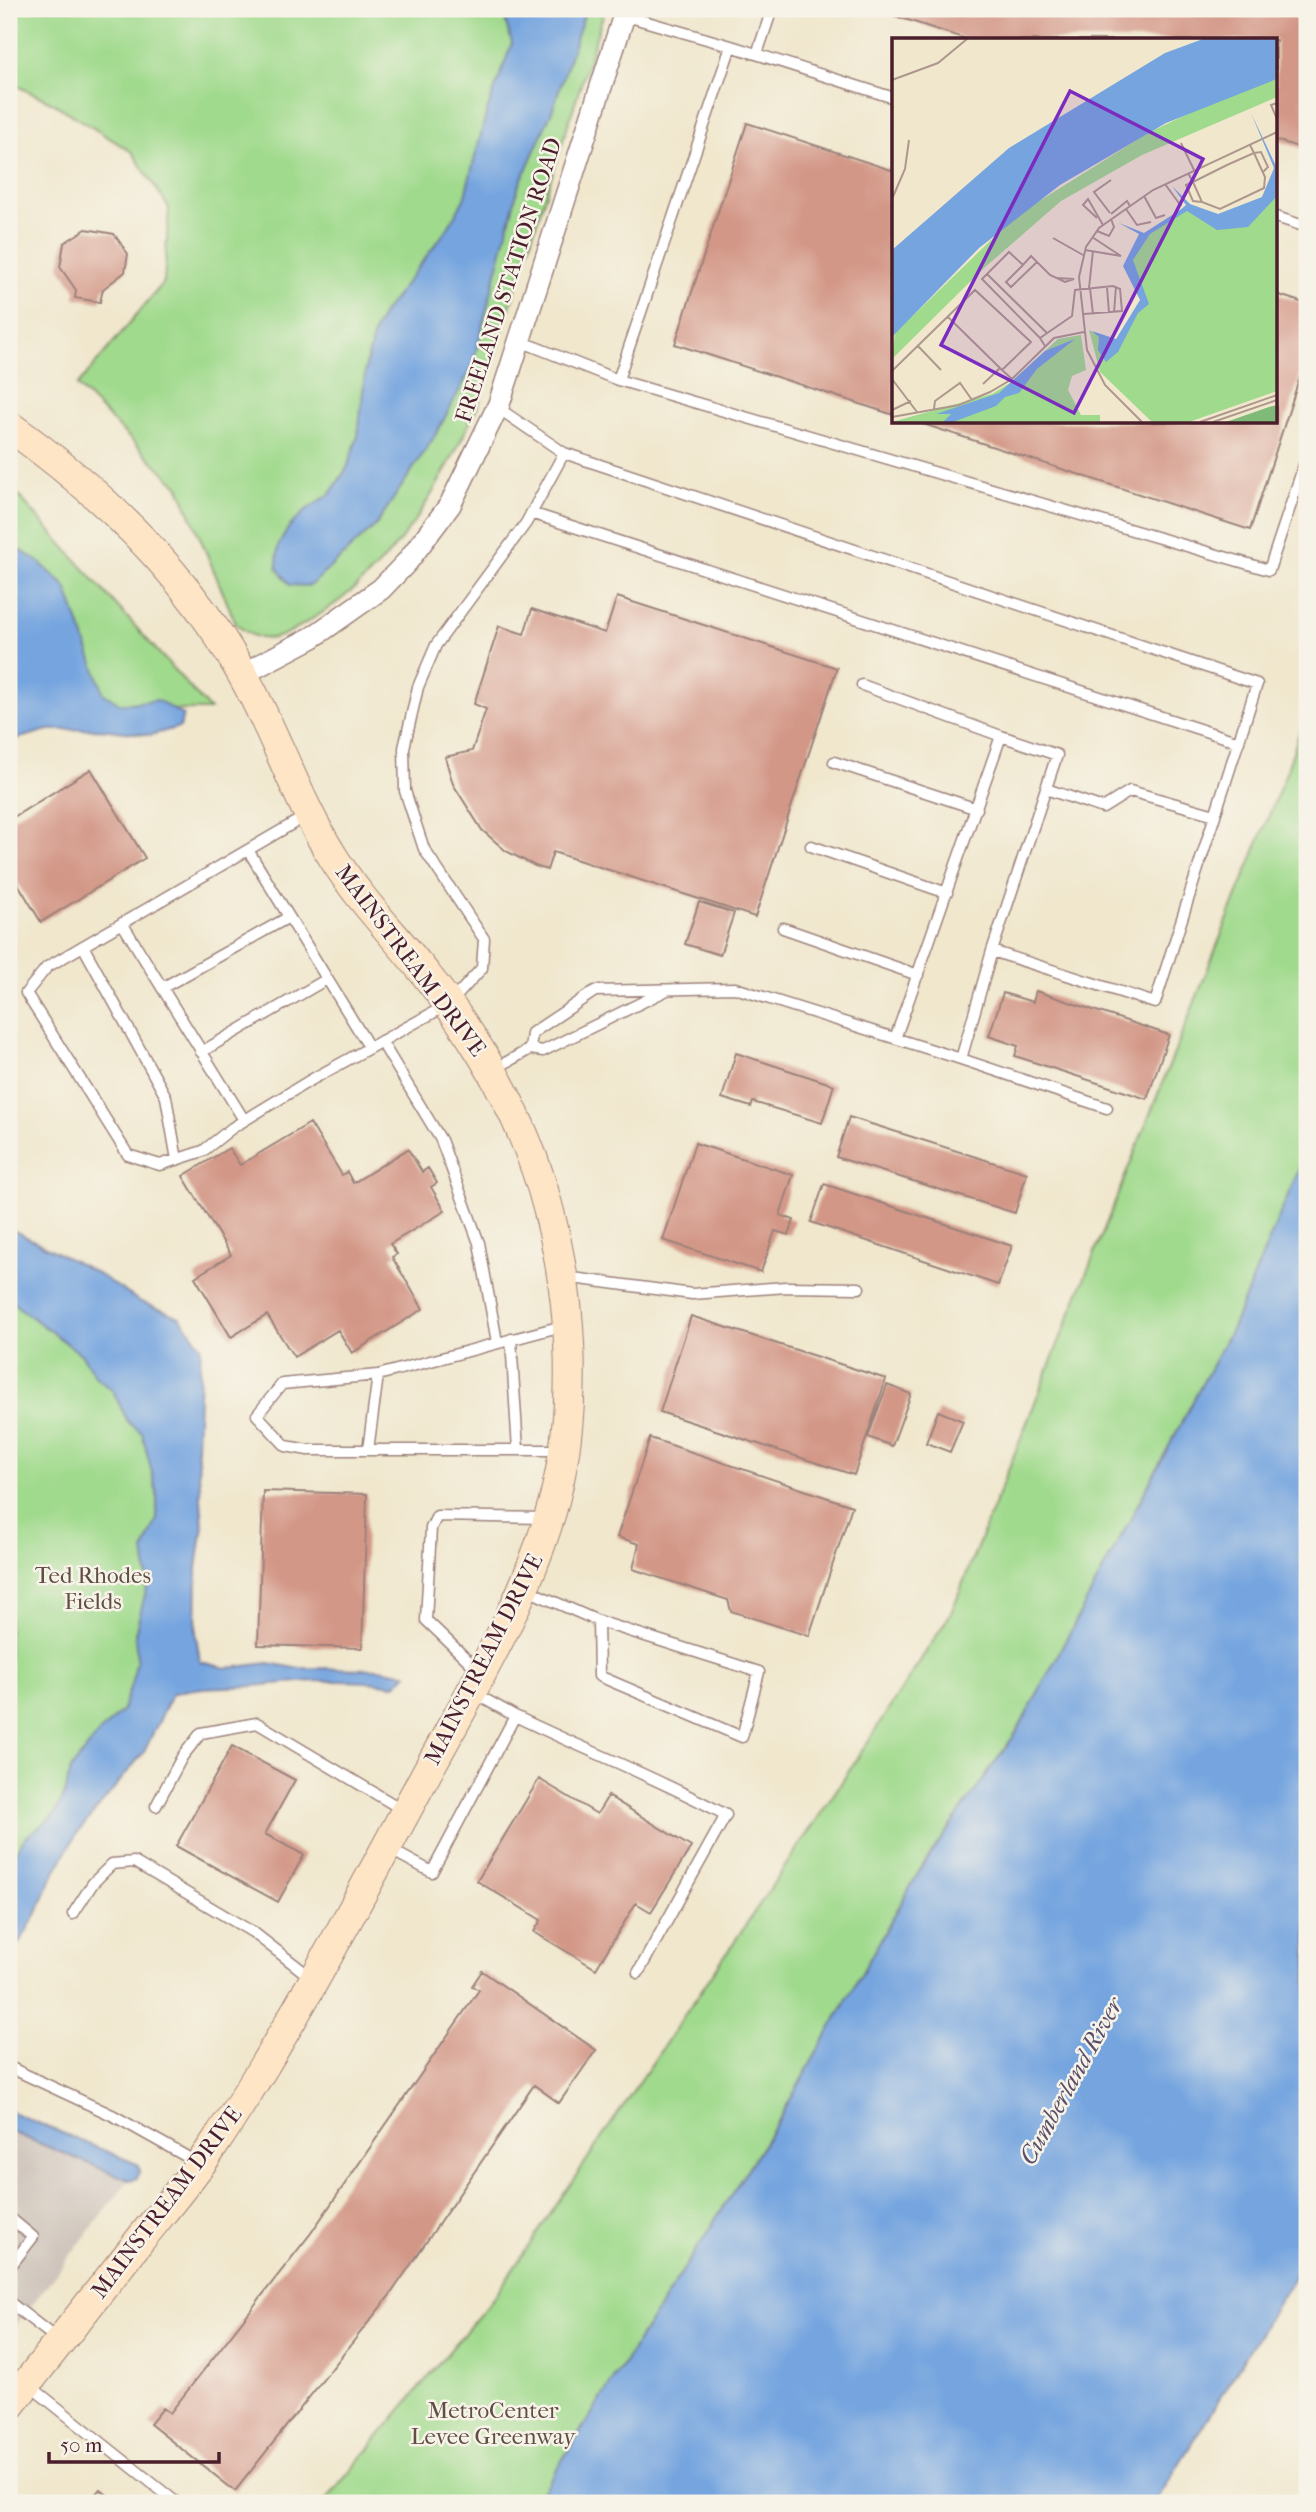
<svg xmlns="http://www.w3.org/2000/svg" width="1316" height="2512" font-family="'IM FELL French Canon',serif">
<rect width="100%" height="100%" fill="#f7f3e8"/>
<filter id="ink" filterUnits="userSpaceOnUse"><feTurbulence type="fractalNoise" baseFrequency=".0143" numOctaves="2"/><feDisplacementMap in="SourceGraphic" scale="14" xChannelSelector="R" yChannelSelector="G"/><feConvolveMatrix kernelMatrix="1 2 1 2 8 2 1 2 1" color-interpolation-filters="sRGB"/></filter>
<filter id="wash" filterUnits="userSpaceOnUse"><feTurbulence type="fractalNoise" baseFrequency=".00686" numOctaves="4" result="noise"/><feDisplacementMap in="SourceGraphic" scale="28" xChannelSelector="R" yChannelSelector="G"/><feGaussianBlur stdDeviation="1.57" result="paint"/><feColorMatrix in="noise" values="0 0 0 0 0 0 0 0 0 0 0 0 0 0 0 0 0 1.4 0 .05"/><feComposite in="paint" operator="in"/></filter>
<g filter="url(#wash)">
<rect width="100%" height="100%" fill="#f0e7cd"/>
<path fill="#cdc2b9" d="M9 2131 129 2180 9 2334Z"/>
<path fill="#a0da8d" stroke="#757c5c" stroke-width="2" d="M9 9H605L479 403C439 489 396 569 312 619 282 637 265 650 236 624L179 487 77 386 164 282 169 208 132 152 51 102 9 82Z
M9 485 210 710H9Z
M1307 710V1150L1234 1324 1018 1730 921 1868 780 2118 535 2503H324L495 2296 836 1791 951 1613 1286 773Z
M9 1257 169 1351 176 1632 9 1920Z"/>
<path fill="#75a4df" stroke="#606285" stroke-width="2" d="M502 9H586L552 111 518 188 472 367 436 434 376 525 310 586 290 585 277 568 278 546 289 527 306 510 330 494 347 468 358 436 366 365 375 329 384 312 448 228 464 199 487 111 512 43Z
M9 543 39 562 66 587 104 694 121 704 157 700 183 715 180 727 151 735 100 729 48 730 9 741Z
M1307 1150V2256L1155 2503H535L780 2118 921 1868 1018 1730 1234 1324Z
M9 1228 95 1272 139 1301 180 1317 201 1346 197 1446 203 1526 197 1568 196 1635 200 1662 227 1668 269 1663 295 1668 379 1669 407 1674 395 1685C348 1678 300 1681 253 1686 225 1688 199 1685 172 1694L144 1752 78 1832 53 1875 36 1915 9 1960V1875L13 1855 25 1838 55 1814 66 1791 70 1770 100 1732 122 1711 131 1685 137 1661 135 1633 148 1583 144 1550 157 1519V1493L142 1433 128 1422 113 1391 95 1376 82 1355 9 1300Z
M9 2111 137 2164 140 2171 137 2178 129 2180 9 2131Z"/>
<g id="blocks">
<path fill="#d39787" d="M874 9H1307V150L1276 140V40H969Z
M747 123 894 171V415L675 344Z
M86 229 114 234 128 254 125 272 103 289 100 302 75 298 76 290 60 267 64 243Z
M1276 294 1307 304V355L1250 530 917 422H1276Z
M617 597 837 668 755 917 553 852 547 870 535 866 506 851 482 830 453 784 445 757 472 751 486 709 474 704 499 626 524 634 532 609 605 633Z
M91 769 145 858 41 922 9 869V820Z
M699 902 734 913 720 955 685 944Z
M1036 991 1169 1035 1147 1099 1015 1056 1018 1046 989 1036 1003 993 1033 1002Z
M736 1053 834 1085 822 1123 753 1102 751 1107 722 1098Z
M849 1117 1027 1173 1015 1213 836 1157Z
M310 1123 342 1175 347 1172 353 1183 408 1149 422 1172 428 1168 437 1183 431 1187 445 1211 390 1244 397 1254 392 1257 423 1309 352 1353 338 1330 294 1357 267 1315 231 1337 195 1277 231 1255 183 1176 229 1148 240 1165Z
M695 1143 793 1175 780 1215 794 1220 789 1235 775 1231 761 1272 663 1240Z
M824 1184 1012 1246 998 1285 811 1222Z
M691 1316 886 1379 854 1475 660 1412Z
M887 1385 911 1394 892 1446 868 1437Z
M938 1411 963 1421 950 1452 926 1443Z
M650 1438 852 1506 809 1636 731 1611 728 1600 633 1569 639 1544 617 1537Z
M263 1491 367 1494 362 1648 258 1645Z
M232 1746 295 1780 265 1834 304 1855 278 1902 176 1846Z
M539 1779 597 1814 608 1796 691 1847 651 1912 636 1903 596 1969 534 1932 541 1920 477 1881Z
M482 1971 596 2050 559 2103 534 2085 390 2295 235 2491 150 2424 163 2408 170 2413 311 2233 479 1990 472 1986Z
M100 2489 117 2503H88Z"/>
</g>
</g>
<g filter="url(#ink)">
<use href="#blocks" fill-opacity="0" stroke="#9d837c" stroke-width="2"/>
<g fill="none" stroke-linecap="round" stroke-linejoin="round">
<defs>
<path id="lane" d="M623 15 731 46 618 380 1269 570 1307 456
M731 46 894 98
M757 54 772 9
M1276 217 1307 227
M520 341 618 380
M564 453 1257 684 1155 1003 992 951 961 1059 735 988 595 991 532 1033 530 1049 543 1051 667 990
M531 513 1239 742
M862 685 1001 736
M834 762 977 809
M1046 789 1103 808 1130 791 1215 815
M306 816 47 967 26 993 128 1155 160 1165 203 1151 232 1128 309 1081 449 1004 482 968 484 939 424 849 405 791 404 748 418 687 436 645 526 523 564 453 498 408
M811 846 947 893
M248 850 369 1047
M122 923 244 1120
M783 928 918 975
M83 946 166 1097 177 1160
M162 988 289 917
M896 1036 1001 736 1057 755 992 951
M381 1041 441 1140 479 1243 497 1342
M201 1052 327 979
M961 1059 1107 1108
M493 1070 530 1049
M565 1277 692 1294 786 1287 859 1288
M511 1339 518 1450
M368 1450 378 1375
M561 1450H308L286 1446 257 1415 282 1384 378 1375 566 1325
M525 1589 598 1621 599 1676 742 1737 759 1672 598 1621
M479 1671 426 1620 431 1528 437 1516 546 1518
M515 1716C585 1750 658 1778 726 1815L638 1973
M156 1806 182 1757 201 1733 257 1723 403 1810
M389 1849 432 1872 515 1716 472 1692
M73 1914 93 1883 112 1864 134 1862 254 1933 313 1979
M9 2067 114 2116 198 2163
M9 2217 33 2237 9 2268
M9 2302 58 2340
M29 2385 177 2503"/>
<path id="street" d="M243 674 313 637 381 589 407 562 450 505 499 404 626 9"/>
<path id="secondary" d="M9 426C103 493 190 577 245 679 277 737 298 802 333 857 360 901 396 936 427 976 479 1041 519 1110 543 1190 572 1289 580 1401 554 1501 527 1602 469 1694 420 1785 353 1909 289 2033 211 2149 189 2181 163 2211 139 2241 96 2296 52 2351 9 2406"/>
</defs>
<use href="#lane" stroke="#9d837c" stroke-width="13"/>
<use href="#street" stroke="#9d837c" stroke-width="24"/>
<use href="#secondary" stroke="#9d837c" stroke-width="32"/>
<use href="#lane" stroke="#fff" stroke-width="10"/>
<use href="#street" stroke="#fff" stroke-width="21"/>
<use href="#secondary" stroke="#fde5c5" stroke-width="30"/>
</g>
</g>
<g text-anchor="middle" stroke-width="5" stroke-linejoin="round" paint-order="stroke">
<g font-size="23" fill="#4a1f2b" stroke="#f7f3e8">
<text transform="translate(508 280) rotate(-72)" y="8">FREELAND STATION ROAD</text>
<text transform="translate(411 960) rotate(53)" y="8">MAINSTREAM DRIVE</text>
<text transform="translate(483 1659) rotate(-63)" y="8">MAINSTREAM DRIVE</text>
<text transform="translate(166 2202) rotate(-53)" y="8">MAINSTREAM DRIVE</text>
</g>
<g font-size="23" fill="#604e44" stroke="#f7f3e8">
<text x="93" y="1583">Ted Rhodes<tspan x="93" dy="26">Fields</tspan></text>
<text x="493" y="2418">MetroCenter<tspan x="493" dy="26">Levee Greenway</tspan></text>
</g>
<g font-size="24" font-style="italic" fill="#594e6a" stroke="#f7f3e8">
<text transform="translate(1071 2081) rotate(-61)" y="8">Cumberland River</text>
</g>
</g>
<g transform="translate(892 38)">
<rect width="385" height="385" fill="#f0e7cd"/>
<path d="M385 41V59L250 117 169 163 92 230 0 321 3 295 125 177 256 95 327 61ZM385 138V353L297 384H260L208 334 197 292 223 305 250 264 234 229 248 201 298 169 329 177 362 170ZM189 297 194 332 180 338 176 352 189 377H208V384H0L100 356 118 345 166 301Z" fill="#a0da8d"/>
<path d="M385 367V384H334L377 369Z" fill="#80ba78"/>
<path d="M311 1H385V41L274 85 168 147 87 210 0 299V212L117 110 273 15ZM359 75 385 130V158L356 189 325 192 295 173 258 196 241 222 257 266 246 275 226 314 214 324 206 312 207 299 200 293 224 301 248 262 231 228 247 196 227 185 252 195 288 172 294 167 280 148 298 166 326 176 370 159 382 130ZM183 301 145 331 127 355 113 359 104 368 61 384H51L59 376H44L107 355 153 313Z" fill="#75a4df"/>
<path fill="none" stroke="#ae978c" stroke-width="2" d="M0 42 46 25 75 1M385 65 379 67 385 81M289 105 302 132M362 115 369 114 376 129 371 134M296 135 301 144 310 164 301 163 294 147 301 144 335 127 362 115 358 107M273 146 289 168M252 158 264 180 273 177M0 161 13 131 17 102M310 164 328 171 372 150 373 139 362 115M234 171 245 187 259 184M218 175 202 154 219 142M219 176 235 163 238 168M205 180 191 167 196 161 211 187M205 193 217 198 222 189 219 181M161 200 191 217M193 212 229 218 200 199M131 227 114 244 119 249 145 224M95 236 155 295M215 249 217 275M197 250 201 213M198 250 201 276M222 275 224 248M56 279 110 332M148 300 90 241 117 214 131 227 139 218 158 237 173 244 182 241 165 240M25 307 49 332M153 308 148 300 180 278 183 252 221 248 228 251 230 273 192 276M0 333 83 252 139 304 110 332 120 341M0 341 25 374M91 346 108 330M42 371 43 363 68 345 80 362M0 372 19 363M0 379 67 367 98 354 120 341 162 300 192 294M250 384 213 347 195 312 187 239 194 209 207 190 261 152 385 94M308 384 385 357M321 384 385 362"/>
<path fill="#7b2cbf" fill-opacity="0.15" stroke="#7b2cbf" stroke-width="3.5" d="M178 53 311 121 182 375 49 307Z"/>
<rect width="385" height="385" fill="none" stroke="#4a1f2b" stroke-width="3.5"/>
</g>
<rect width="1316" height="2512" fill="none" stroke="#f7f3e8" stroke-width="35"/>
<path d="M49 2452v10h170v-10" fill="none" stroke="#4a1f2b" stroke-width="3.5"/>
<text x="60" y="2452" font-size="21" fill="#4a1f2b" stroke="#f7f3e8" stroke-width="5" paint-order="stroke">50 m</text>
</svg>
